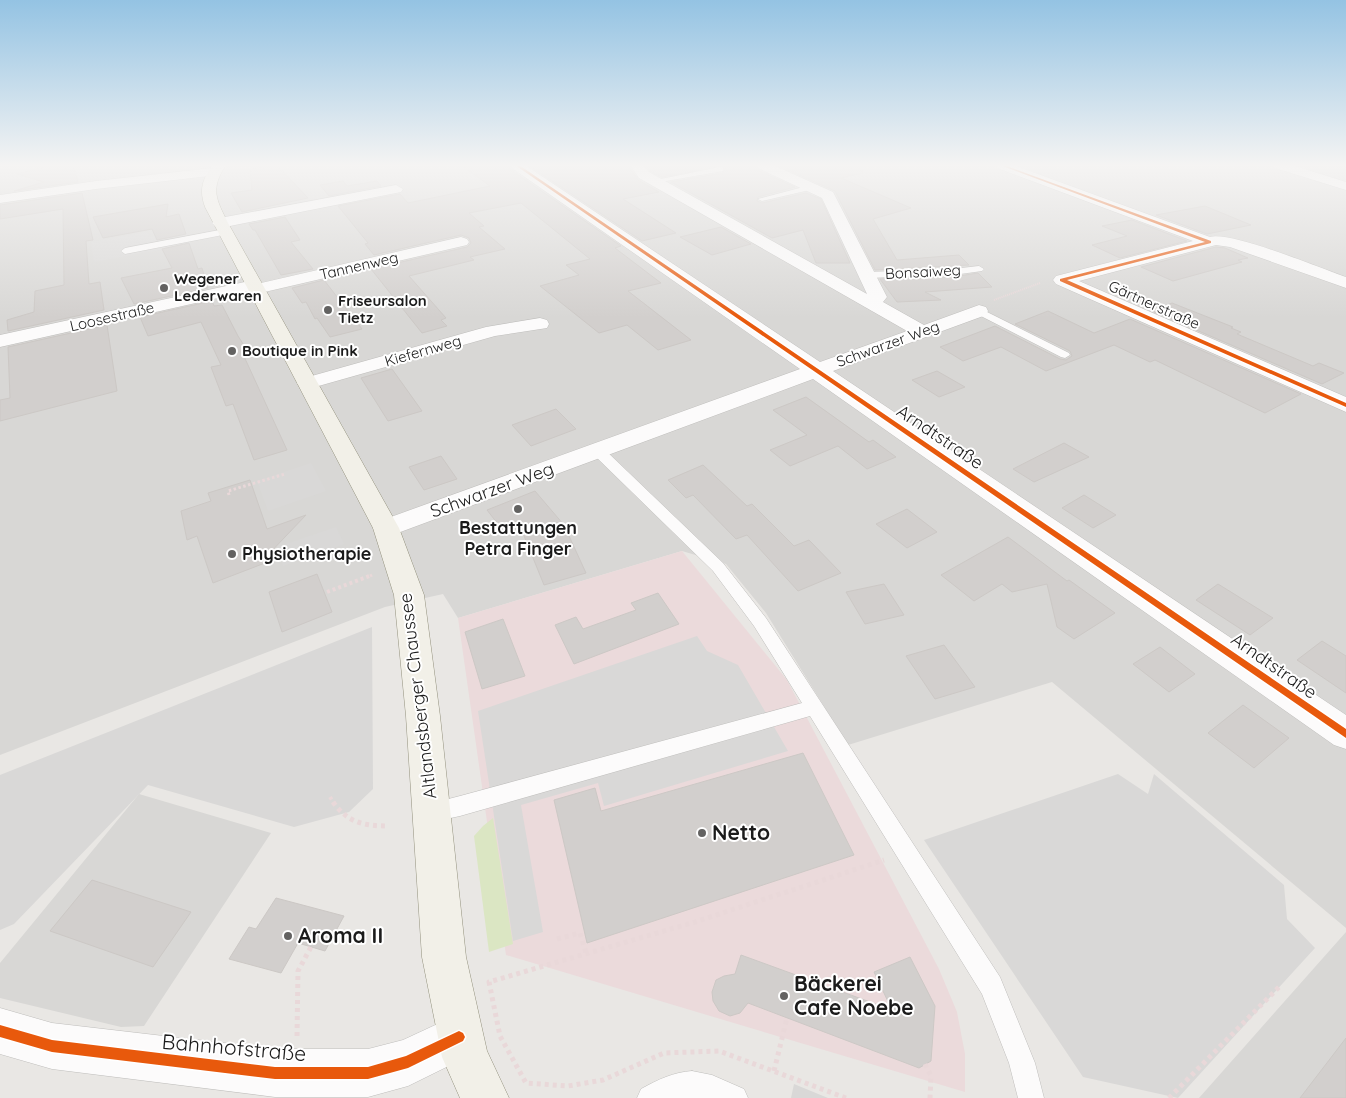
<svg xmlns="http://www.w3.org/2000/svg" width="1346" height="1098" font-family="Quicksand,sans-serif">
<rect width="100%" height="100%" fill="#e9e7e4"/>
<path fill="#d8d7d5" d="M0 165H1346V928L1052 682 848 745 766 613 726 564 682 551 458 618 443 594 385 607 0 755Z
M139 794 271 833 144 1026 121 1027 0 998V963Z
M1346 932V1098H1199Z"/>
<path fill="#ebdadb" d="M682 551 787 680 939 969 957 1012 965 1054V1092L506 955 458 618Z"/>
<path fill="#dbe6c3" d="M493 818 513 944 489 952 474 836 483 826Z"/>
<path fill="#d9d8d7" d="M186 230 191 244 94 262 91 242 147 232 150 237Z
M311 463 326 491 268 511 257 481Z
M336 527 344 544 283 566 277 547Z
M372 627 373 789 349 812 294 827 148 785 14 924 0 930V775Z
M697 636 707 651 738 665 788 751 604 806 598 783 521 805 543 932 513 941 478 711Z
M1118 774 1148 794 1154 774 1284 885 1287 919 1315 948 1178 1098 1083 1077 924 840Z
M794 1084 828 1098H791Z"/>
<path fill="#d2cfcd" stroke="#ccc8c5" d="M52 165H73L78 182 14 191 44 182 17 174Z
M277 165 308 198 242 212 231 193 252 190 250 169Z
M461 165H509L511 170 621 246 615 248 661 283 628 291 691 340 658 350 627 325 599 333 540 286 579 275 566 265 590 259 521 203 469 213 484 226 479 227 505 249 470 257 474 260 409 276 446 318 441 320 447 326 422 333 371 269 467 247 471 243 469 238 461 235 374 255 365 244 368 243 338 206 400 194 408 203 490 186Z
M528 165H628L638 180 659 192 623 199 676 233 642 241Z
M645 165H755L757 170 795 187 758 197 757 201 762 203 806 193 821 199 850 263H816L803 230 772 238 671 182 723 173 724 166 662 177 650 171Z
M777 165H862L863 173 841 178 911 208 873 219 897 260 959 255 969 265 875 270 835 191Z
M343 181 347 186 377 181 381 186 329 196 320 185Z
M82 193 93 240 86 241 89 284 100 282 104 310 8 331 7 320 34 312 35 291 64 285 63 209 0 219V205Z
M168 204 166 217 179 214 186 234 157 240 152 229 103 238 93 217Z
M1205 206 1251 225 1207 234 1156 215Z
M285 217 300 240 291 242 313 269 281 275 255 230H253L249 224Z
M1132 220 1187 241 1120 258 1092 245 1127 236 1102 226Z
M721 227 751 244 712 255 680 237Z
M189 243 198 269 202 268 208 288 134 304 121 278 172 268 162 249Z
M1216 247 1225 248 1248 258 1238 260 1242 262 1173 281 1141 267Z
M978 273 992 287 925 292 941 300 897 302 880 279 953 277Z
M324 280 362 329 330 337 317 318 315 319 306 302 302 303 292 288Z
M212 301 214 306 222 305 238 336 247 350 242 352 287 450 254 460 233 404 226 406 211 367 221 365 201 322 148 336 140 317Z
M1172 303 1233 327 1231 328 1241 332 1237 334 1313 366 1319 363 1344 373 1322 384 1152 311Z
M1048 311 1094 333 1130 319 1301 394 1265 413 1155 360 1150 362 1114 345 1046 371 1001 347 963 361 940 347 995 326 1060 359 1066 360 1072 356 1070 351 1015 324Z
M107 325 117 391 0 421V400L10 398 8 347Z
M392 369 422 411 388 421 361 378Z
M937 371 965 387 939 397 912 380Z
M806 397 869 442 873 440 896 457 867 469 838 446 790 466 770 450 807 435 773 410Z
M556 409 576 429 531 446 512 425Z
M1064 443 1089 457 1034 482 1013 469Z
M441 456 457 479 424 490 409 467Z
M703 465 747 506 752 504 794 546 809 540 841 573 798 591 747 535 736 539 693 495 686 498 668 480Z
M250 480 267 529 306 515 264 559 265 563 213 583 197 536 187 540 181 511 211 501 208 493Z
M535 491 564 525 586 573 544 585 518 521 501 528 487 510Z
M1084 495 1116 515 1093 528 1062 508Z
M907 509 937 532 907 548 876 524Z
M1008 537 1067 581 1069 580 1115 613 1074 639 1057 627 1047 584 1012 592 1002 584 974 601 941 575Z
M317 574 332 612 282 632 269 592Z
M884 584 904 615 865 624 846 592Z
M1218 584 1273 618 1250 635 1196 600Z
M658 593 679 624 574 664 555 625 576 617 583 629 636 610 631 603Z
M503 619 525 676 482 689 465 632Z
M1322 641 1346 656V693L1297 660Z
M944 645 975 687 935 699 906 656Z
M1160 647 1195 674 1169 692 1133 664Z
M1243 705 1289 738 1254 768 1208 733Z
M803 753 854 855 587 943 554 800 595 788 601 811Z
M92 880 191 912 153 967 50 931Z
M276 898 344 916 325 951 298 943 281 973 229 959 249 927 256 929Z
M741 955 892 1010 874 972 910 957 935 1006 931 1061 919 1068 748 1003 740 1013 730 1016 719 1011 713 1001 712 992 716 980 724 976 735 974Z
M1346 1038V1098H1300Z"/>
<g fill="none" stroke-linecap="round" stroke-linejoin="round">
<defs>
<path id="lane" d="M720 167H723V171L655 183 651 181Z
M811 185H814V189L762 201 758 199Z
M225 229 229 232 228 234 125 254 121 251 125 248Z
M979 266 984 269 982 271 953 275 867 278 862 275 867 272 953 269Z
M979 308 1069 353 1070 355 1065 358 1061 357 975 313 974 311Z
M598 447 603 448 723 563 766 618 1000 977 1035 1063 1044 1098H1018L1009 1063 982 994 810 716 460 816 432 822 425 819 422 812 425 805 460 796 802 703 754 626 713 571 593 454 592 451 593 448Z
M692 1071 712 1075 744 1089 748 1098H637L641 1089C657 1080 674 1072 692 1071Z"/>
<path id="street" d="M511 165H525L820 362 907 331 639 178 630 165H643L649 172 867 294 822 198 758 168 757 165H773L833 192 887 297 883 302 924 325 979 305 986 307 988 311 986 315 833 371 1346 715V749L1334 745 813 379 395 534 386 537 377 534 373 528 377 522 800 369 512 168Z
M996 165H1013L1210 237C1231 231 1320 268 1346 277V288L1230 247 1216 245 1079 281 1346 397V412L1056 284 1053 280 1056 276 1193 241 997 168Z
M1274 165H1292L1346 182V190L1275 168Z
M213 168 220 172 218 175 96 189 0 203V195L96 181Z
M396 185 403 189 401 192 220 228 215 226 212 223 215 220 220 218Z
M461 237 467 239 469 242 467 245 256 294 249 291 0 347V335L254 280 261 283Z
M540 318 547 320 549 324 547 328 495 336 308 389 301 387 297 383 301 379 486 327Z
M0 1008 52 1023 275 1049H368L403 1040 459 1014 475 1021 482 1037 475 1053 408 1086 368 1097H275L52 1069 0 1054Z"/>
<path id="secondary" d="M213 165H226C210 189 216 199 228 223L399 528 424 595 440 716 466 957 487 1051 509 1098H460L442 1057 422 957 406 716 394 595 373 528 205 207C199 190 202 179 213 165Z"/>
</defs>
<use href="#lane" stroke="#bfbebc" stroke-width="1"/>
<use href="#street" stroke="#bfbebc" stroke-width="1"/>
<use href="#secondary" stroke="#93917d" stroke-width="1"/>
<path stroke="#e9d8d9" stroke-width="2" stroke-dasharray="1 1" stroke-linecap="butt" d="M237 169 258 165
M994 300 1040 283"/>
<path stroke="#e9d8d9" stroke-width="3" stroke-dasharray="2.5 2.5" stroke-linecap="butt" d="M229 495 228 491 285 474
M272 550 297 554
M370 576 372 575"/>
<path stroke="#e9d8d9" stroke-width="4" stroke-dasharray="3 3" stroke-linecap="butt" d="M327 592 372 575
M330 797 334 803"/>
<path stroke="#e9d8d9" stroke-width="5" stroke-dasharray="4 4" stroke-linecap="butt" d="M333 802C348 823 364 826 389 826
M557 939 580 933 586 953
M297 1036 298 971 311 947
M925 1064 931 1076 930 1098
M774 1071 787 1018
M846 1098 719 1051 664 1053 603 1080 568 1086 526 1083 500 1036 489 982 695 922 884 860
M1169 1098 1280 986"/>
<use href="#lane" fill="#fcfbfb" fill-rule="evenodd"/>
<use href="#street" fill="#fcfbfb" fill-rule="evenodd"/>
<use href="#secondary" fill="#f2f0e8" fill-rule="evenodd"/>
<defs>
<path id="cycleway" d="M515 165H519L1346 729V738Z
M1000 165H1004L1211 241V243L1067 280 1346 403V407L1060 281V279L1205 242Z
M0 1025 52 1040 275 1067H368L406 1056 459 1031 463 1033 465 1037 463 1041 408 1068 368 1079H275L52 1052 0 1037Z"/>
</defs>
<use href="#cycleway" stroke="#fff" stroke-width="3"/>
<use href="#cycleway" fill="#e8590c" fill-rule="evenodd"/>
</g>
<linearGradient id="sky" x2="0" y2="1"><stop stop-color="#94c3e3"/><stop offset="0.52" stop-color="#f5f4f3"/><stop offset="1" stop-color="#f5f4f3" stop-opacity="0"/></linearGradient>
<rect width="1346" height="318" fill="url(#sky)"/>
<g fill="#636261" stroke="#fff" stroke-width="2">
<circle cx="164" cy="288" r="5"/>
<circle cx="328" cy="310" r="5"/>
<circle cx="232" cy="351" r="5"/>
<circle cx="518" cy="509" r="5"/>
<circle cx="232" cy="554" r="5"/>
<circle cx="702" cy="833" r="5"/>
<circle cx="288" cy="936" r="5"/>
<circle cx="784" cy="996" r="5"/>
</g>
<g text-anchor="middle" stroke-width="4" stroke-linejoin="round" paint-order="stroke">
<g font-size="15" fill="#1b1b1b" stroke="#fff">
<text transform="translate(359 266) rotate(-13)" y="5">Tannenweg</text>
<text transform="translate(923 272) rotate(-3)" y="5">Bonsaiweg</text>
<text transform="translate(1154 305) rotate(24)" y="5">Gärtnerstraße</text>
<text transform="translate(112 317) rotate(-13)" y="5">Loosestraße</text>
<text transform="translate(888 344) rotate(-20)" y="5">Schwarzer Weg</text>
<text transform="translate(423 351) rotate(-16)" y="5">Kiefernweg</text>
</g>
<g font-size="15" font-weight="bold" fill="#1b1b1b" stroke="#fff" text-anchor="start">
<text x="174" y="284">Wegener<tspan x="174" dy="17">Lederwaren</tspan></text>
<text x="338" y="306">Friseursalon<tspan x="338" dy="17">Tietz</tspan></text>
<text x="242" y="356">Boutique in Pink</text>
</g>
<g font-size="18" fill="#1b1b1b" stroke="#fff">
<text transform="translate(940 437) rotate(34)" y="6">Arndtstraße</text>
<text transform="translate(492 490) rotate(-20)" y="6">Schwarzer Weg</text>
<text transform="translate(1274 666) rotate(35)" y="6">Arndtstraße</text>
<text transform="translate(418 696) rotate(-97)" y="6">Altlandsberger Chaussee</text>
</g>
<g font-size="18" font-weight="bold" fill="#1b1b1b" stroke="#fff">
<text x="518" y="534">Bestattungen<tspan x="518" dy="21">Petra Finger</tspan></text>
<text x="242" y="560" text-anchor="start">Physiotherapie</text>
</g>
<g font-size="21" font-weight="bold" fill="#1b1b1b" stroke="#fff" text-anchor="start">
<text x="712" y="840">Netto</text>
<text x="298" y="943">Aroma II</text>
<text x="794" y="991">Bäckerei<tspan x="794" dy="24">Cafe Noebe</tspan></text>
</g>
<g font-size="21" fill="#1b1b1b" stroke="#fff">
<text transform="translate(234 1048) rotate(5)" y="7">Bahnhofstraße</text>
</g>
</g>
</svg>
